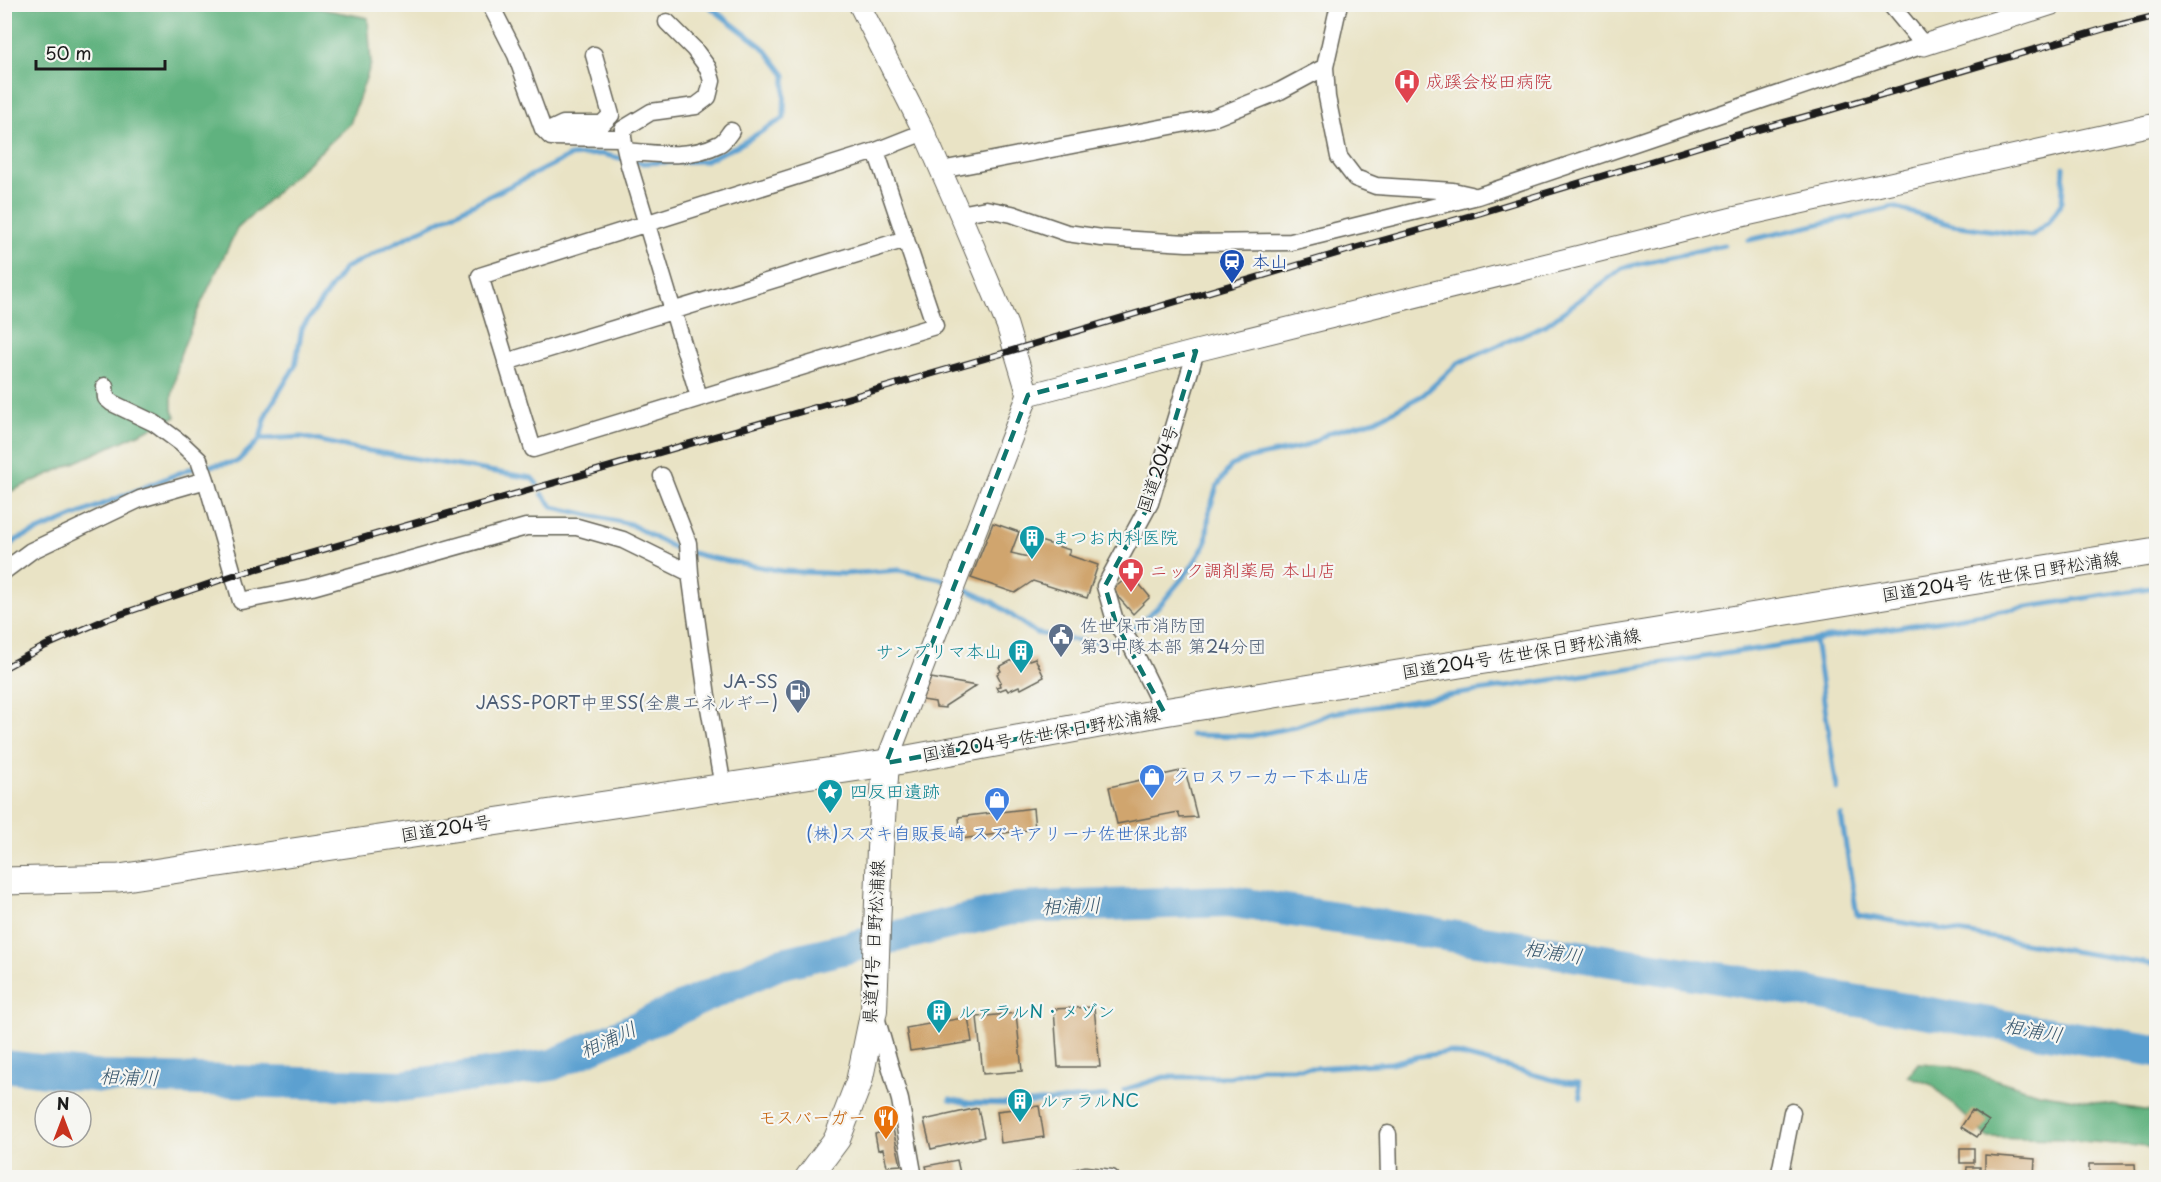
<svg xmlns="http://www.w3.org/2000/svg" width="2161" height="1182" font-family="'Playpen Sans','Klee One',sans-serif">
<rect width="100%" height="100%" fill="#f6f6f2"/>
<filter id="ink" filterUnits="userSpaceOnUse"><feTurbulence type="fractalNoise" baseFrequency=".0167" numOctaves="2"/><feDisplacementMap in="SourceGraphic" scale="12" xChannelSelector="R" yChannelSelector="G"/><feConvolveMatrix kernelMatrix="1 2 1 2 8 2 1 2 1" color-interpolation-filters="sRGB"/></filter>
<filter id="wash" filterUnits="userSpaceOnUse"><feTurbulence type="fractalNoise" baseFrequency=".008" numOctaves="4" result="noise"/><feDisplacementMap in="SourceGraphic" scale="24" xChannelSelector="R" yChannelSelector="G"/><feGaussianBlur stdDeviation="1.35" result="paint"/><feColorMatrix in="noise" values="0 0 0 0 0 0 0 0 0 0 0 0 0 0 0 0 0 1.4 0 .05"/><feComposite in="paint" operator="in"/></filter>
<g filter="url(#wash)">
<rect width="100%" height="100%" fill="#e9e3c5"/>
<path fill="#61b27f" stroke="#3e674e" stroke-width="1.5" d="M4 5H311L322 9 368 18 371 64 350 124 237 229 199 308 180 355 172 396V408L176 417 5 494Z
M1918 1063 1950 1065 2038 1093 2156 1112V1150L2147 1147 2060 1139 1987 1137 1932 1085 1908 1076Z"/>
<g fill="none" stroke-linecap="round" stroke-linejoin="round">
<path stroke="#5ba0d0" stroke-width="5" d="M1749 240 1894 207 1952 225 2031 236 2049 222 2062 202 2064 167
M260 439 302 437 358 449 532 478 537 484
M542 494 553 507 630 524 674 548 707 557 782 571 844 574 899 570 941 579 951 584
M4 550 18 539 189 469 237 462 260 439 267 412 295 366 302 328 345 268 570 156 601 154 643 163 704 161 739 145 784 118 785 75 765 49 706 4
M960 587 993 602 1036 633 1086 642 1121 640 1161 604 1190 569 1206 543 1209 512 1217 486 1231 466 1246 459 1303 447 1331 432 1376 420 1423 395 1458 363 1547 324 1622 268 1724 245
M1191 735 1251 736 1294 727 1333 713 1815 640
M1837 789 1815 640 2156 587
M1841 815 1857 915 2156 965
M1124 1090 1164 1077H1230L1261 1068H1313L1391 1063 1415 1057 1449 1052 1562 1082 1579 1083 1581 1098
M950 1099 968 1103 1017 1104 1107 1096"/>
<path stroke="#5ba0d0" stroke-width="32" d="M4 1066 101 1077 401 1086 552 1065 779 964 1016 908 1228 901 1763 985 2156 1051"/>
</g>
<g id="blocks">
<path fill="#d0a56e" d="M993 523 1019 532 1011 553 1028 557 1033 539 1070 550 1068 555 1098 565 1087 598 1033 581 1015 593 971 578Z
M1131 574 1150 597 1133 614 1112 590Z
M1027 657 1029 660 1035 658 1044 677 1021 689 1019 686 1008 691 1006 688 998 691 996 687 1000 686 999 683 1001 682 997 674 1001 671 999 667 1016 658 1017 661Z
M931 678 976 686 945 706V708L936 707 935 702 922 700Z
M1185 770 1197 817 1180 818 1178 812 1117 824 1109 787Z
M1033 808 1035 829 961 839 959 817Z
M1094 1007 1100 1067H1058L1054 1009Z
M1016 1013 1022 1071 983 1074 977 1017Z
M968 1017 972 1042 910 1051 906 1028Z
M1039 1106 1044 1137 1001 1143 997 1111Z
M978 1108 984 1137 931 1149 924 1120Z
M1972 1110 1989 1121 1977 1137 1961 1127Z
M893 1129 901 1165 887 1166 883 1149 878 1150 875 1134Z
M1960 1148H1974V1163H1960Z
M1985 1155 2035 1159 2034 1178H1985Z
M957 1160 961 1178H929L926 1166Z
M2089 1164H2135L2136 1178H2089Z
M1967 1167H1980V1178H1966Z"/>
</g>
</g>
<g filter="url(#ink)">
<use href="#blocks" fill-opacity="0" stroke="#646257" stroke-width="1.5"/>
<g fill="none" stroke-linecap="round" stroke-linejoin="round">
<defs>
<path id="minor" d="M490 4 516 55 543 129 551 137 623 138 629 165 699 397
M1339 4 1325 67 1327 97 1339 157 1355 178 1376 186 1453 191 1471 195
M546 132 563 124H602L611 115 594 55
M623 138V129L651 112 696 106 708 97 712 81 708 68 694 49 667 22
M626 151C656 154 690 159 719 144 724 142 728 135 731 131
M876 151 935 326 533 449 480 276 876 151 924 132
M941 170 1213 118 1280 91 1325 67
M960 214 986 209 1012 214 1067 233 1102 238 1187 243 1291 242 1478 196 1924 45 1890 4
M506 362 906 239
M105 386 106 398 112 403 154 423 181 443 199 460 206 480
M662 476 688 543 690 573 707 696 723 787
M4 571 31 551 140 499 206 480 241 601 312 587 526 527H577L623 540 690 573
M1164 712 1129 641 1116 624 1105 586 1150 503 1196 351
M876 1017 900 1100 914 1178
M1388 1134 1389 1178
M1075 1178 1085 1175 1111 1178
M1779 1178 1792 1112"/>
<path id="tertiary" d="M859 4 924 132 960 214 1007 325 1028 395 886 763
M1924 45 2052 4
M1028 395 1196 351 1733 218 2156 124"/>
<path id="primary" d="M808 1178 837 1139 859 1082 874 1010 880 848 886 763"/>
<path id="trunk" d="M4 881 119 878 886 763 1164 712 2156 551"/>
</defs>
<use href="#minor" stroke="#646257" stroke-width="19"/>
<use href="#tertiary" stroke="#646257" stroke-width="23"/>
<use href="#primary" stroke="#646257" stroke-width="28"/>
<use href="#trunk" stroke="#646257" stroke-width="29"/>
<use href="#minor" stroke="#fff" stroke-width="16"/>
<use href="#tertiary" stroke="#fff" stroke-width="21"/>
<use href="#primary" stroke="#fff" stroke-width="26"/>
<use href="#trunk" stroke="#fff" stroke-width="27"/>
<defs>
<path id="rail" d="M4 668 45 646 107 619 235 575 997 355 1352 249 1480 213 1734 136 1826 111 2107 28 2156 16"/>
</defs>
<use href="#rail" stroke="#1c1c1c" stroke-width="7"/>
<use href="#rail" stroke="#f6f6f2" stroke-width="4.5" stroke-dasharray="14" stroke-linecap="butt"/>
</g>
</g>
<path fill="none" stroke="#0f766e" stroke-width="4.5" stroke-dasharray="12 8" stroke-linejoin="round" d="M1196 351 1150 503 1105 586 1116 624 1164 712 886 763 1028 395Z"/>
<defs>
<symbol id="hospital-pin" viewBox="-11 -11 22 30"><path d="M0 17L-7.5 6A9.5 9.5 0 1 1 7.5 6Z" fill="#e0444e" stroke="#f6f6f2"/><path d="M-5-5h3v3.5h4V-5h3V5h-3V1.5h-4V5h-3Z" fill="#fff"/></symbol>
<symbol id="station-pin" viewBox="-11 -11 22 30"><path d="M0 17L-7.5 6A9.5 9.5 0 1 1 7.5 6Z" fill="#1a4fb4" stroke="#f6f6f2"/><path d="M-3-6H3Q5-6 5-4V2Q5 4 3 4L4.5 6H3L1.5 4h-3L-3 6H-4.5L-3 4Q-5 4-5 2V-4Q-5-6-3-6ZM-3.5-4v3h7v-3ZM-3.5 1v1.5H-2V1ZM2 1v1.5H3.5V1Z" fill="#fff"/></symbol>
<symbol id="building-pin" viewBox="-11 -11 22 30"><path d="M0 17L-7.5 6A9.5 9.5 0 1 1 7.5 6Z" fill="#0f9aa8" stroke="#f6f6f2"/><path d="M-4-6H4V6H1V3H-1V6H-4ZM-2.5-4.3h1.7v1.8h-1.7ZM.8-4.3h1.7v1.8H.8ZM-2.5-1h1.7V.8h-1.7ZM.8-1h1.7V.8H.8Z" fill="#fff"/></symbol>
<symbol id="pharmacy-pin" viewBox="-11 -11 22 30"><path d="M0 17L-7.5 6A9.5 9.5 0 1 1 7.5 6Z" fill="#e0444e" stroke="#f6f6f2"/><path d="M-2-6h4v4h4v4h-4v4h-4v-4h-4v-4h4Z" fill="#fff"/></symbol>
<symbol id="civic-pin" viewBox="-11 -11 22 30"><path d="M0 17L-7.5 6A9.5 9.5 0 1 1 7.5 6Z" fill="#5c6f8a" stroke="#f6f6f2"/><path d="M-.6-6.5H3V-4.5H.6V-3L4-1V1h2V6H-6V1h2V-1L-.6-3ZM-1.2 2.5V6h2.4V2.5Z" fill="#fff"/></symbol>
<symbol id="fuel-pin" viewBox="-11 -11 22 30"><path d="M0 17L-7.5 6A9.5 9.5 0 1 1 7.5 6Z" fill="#5c6f8a" stroke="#f6f6f2"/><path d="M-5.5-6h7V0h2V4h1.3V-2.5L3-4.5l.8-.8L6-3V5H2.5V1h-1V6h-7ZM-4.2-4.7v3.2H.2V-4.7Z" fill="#fff"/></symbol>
<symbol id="shop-pin" viewBox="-11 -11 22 30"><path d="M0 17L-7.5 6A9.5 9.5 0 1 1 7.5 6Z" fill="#3f7fe0" stroke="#f6f6f2"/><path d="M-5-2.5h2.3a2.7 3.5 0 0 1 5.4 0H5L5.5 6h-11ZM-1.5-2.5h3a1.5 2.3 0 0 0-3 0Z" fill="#fff"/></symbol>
<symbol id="sight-pin" viewBox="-11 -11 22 30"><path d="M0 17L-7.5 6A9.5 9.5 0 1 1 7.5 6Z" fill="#0f9aa8" stroke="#f6f6f2"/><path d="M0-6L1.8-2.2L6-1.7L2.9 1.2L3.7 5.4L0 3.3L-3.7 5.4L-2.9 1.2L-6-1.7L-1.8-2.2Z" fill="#fff"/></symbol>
<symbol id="restaurant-pin" viewBox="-11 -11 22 30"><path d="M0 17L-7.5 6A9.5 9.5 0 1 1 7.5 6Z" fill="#e8710a" stroke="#f6f6f2"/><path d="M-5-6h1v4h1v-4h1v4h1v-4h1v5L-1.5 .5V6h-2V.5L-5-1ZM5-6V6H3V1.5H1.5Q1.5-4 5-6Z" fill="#fff"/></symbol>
</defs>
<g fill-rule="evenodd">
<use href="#hospital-pin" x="1392" y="67" width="30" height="40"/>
<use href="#station-pin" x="1217" y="247" width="30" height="40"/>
<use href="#building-pin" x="1017" y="523" width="30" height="40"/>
<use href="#pharmacy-pin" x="1116" y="556" width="30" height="40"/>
<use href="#civic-pin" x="1046" y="621" width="30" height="40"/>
<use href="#building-pin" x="1006" y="637" width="30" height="40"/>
<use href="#fuel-pin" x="783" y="677" width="30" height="40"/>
<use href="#shop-pin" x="1137" y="762" width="30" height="40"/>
<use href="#sight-pin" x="815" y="777" width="30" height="40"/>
<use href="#shop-pin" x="982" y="785" width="30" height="40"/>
<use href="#building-pin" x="924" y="997" width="30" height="40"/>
<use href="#building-pin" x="1005" y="1086" width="30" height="40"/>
<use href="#restaurant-pin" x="871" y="1103" width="30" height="40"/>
</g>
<g text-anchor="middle" stroke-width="4.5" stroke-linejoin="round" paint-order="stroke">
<g font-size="18" fill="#be3a42" stroke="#f6f6f2" text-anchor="start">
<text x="1426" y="88">成蹊会桜田病院</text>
<text x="1150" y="577">ニック調剤薬局 本山店</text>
</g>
<g font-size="18" fill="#164399" stroke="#f6f6f2" text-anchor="start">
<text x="1252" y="268">本山</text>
</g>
<g font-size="18" fill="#1c1c1c" stroke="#f6f6f2">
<text transform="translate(1158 469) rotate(-71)" y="6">国道204号</text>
<text transform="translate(2001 577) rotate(-9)" y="6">国道204号 佐世保日野松浦線</text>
<text transform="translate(1521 654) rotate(-9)" y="6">国道204号 佐世保日野松浦線</text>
<text transform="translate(1041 735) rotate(-10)" y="6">国道204号 佐世保日野松浦線</text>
<text transform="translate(446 829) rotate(-9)" y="6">国道204号</text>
<text transform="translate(874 942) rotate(-87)" y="6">県道11号 日野松浦線</text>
</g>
<g font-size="18" fill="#0d838f" stroke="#f6f6f2" text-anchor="start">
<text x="1052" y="544">まつお内科医院</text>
<text x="1002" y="658" text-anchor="end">サンプリマ本山</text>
<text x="850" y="798">四反田遺跡</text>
<text x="958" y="1018">ルァラルN・メゾン</text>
<text x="1040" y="1107">ルァラルNC</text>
</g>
<g font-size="18" fill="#4e5e75" stroke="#f6f6f2" text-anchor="start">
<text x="1080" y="632">佐世保市消防団<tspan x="1080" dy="21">第3中隊本部 第24分団</tspan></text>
<text x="778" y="688" text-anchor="end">JA-SS<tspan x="778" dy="21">JASS-PORT中里SS(全農エネルギー)</tspan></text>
</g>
<g font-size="18" fill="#366cbe" stroke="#f6f6f2" text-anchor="start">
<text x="1172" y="783">クロスワーカー下本山店</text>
<text x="997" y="840" text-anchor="middle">(株)スズキ自販長崎 スズキアリーナ佐世保北部</text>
</g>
<g font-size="18" fill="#c56008" stroke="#f6f6f2" text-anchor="end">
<text x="866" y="1124">モスバーガー</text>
</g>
<g font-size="20" font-style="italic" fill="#38576d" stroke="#f6f6f2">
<text transform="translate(1071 906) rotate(-2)" y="7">相浦川</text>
<text transform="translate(1553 952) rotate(9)" y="7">相浦川</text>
<text transform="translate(2033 1030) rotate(10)" y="7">相浦川</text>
<text transform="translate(608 1040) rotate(-24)" y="7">相浦川</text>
<text transform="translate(129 1077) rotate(2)" y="7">相浦川</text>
</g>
</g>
<rect width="2161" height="1182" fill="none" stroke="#f6f6f2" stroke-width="24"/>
<g transform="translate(63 1119)"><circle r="28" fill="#f6f6f2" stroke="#9f9f9c" stroke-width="1.5"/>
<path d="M0-4.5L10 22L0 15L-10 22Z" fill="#c8321e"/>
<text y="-9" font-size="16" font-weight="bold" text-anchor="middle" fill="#1c1c1c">N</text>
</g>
<path d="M36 60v9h129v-9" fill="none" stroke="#1c1c1c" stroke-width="3"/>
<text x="45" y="60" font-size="18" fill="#1c1c1c" stroke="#f6f6f2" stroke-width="4.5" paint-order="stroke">50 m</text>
</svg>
